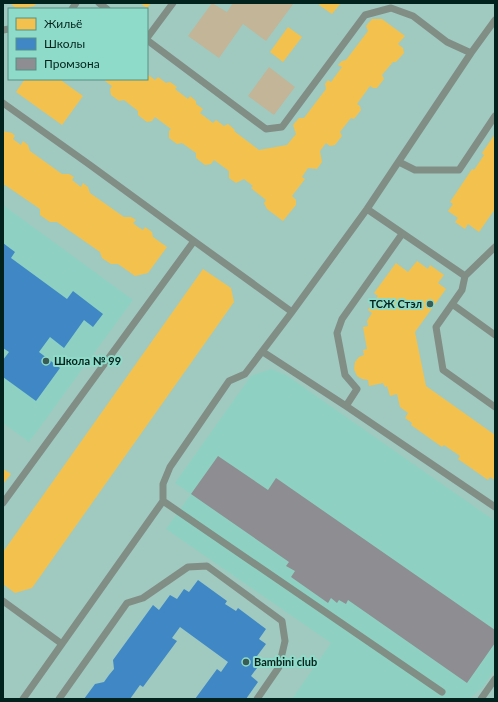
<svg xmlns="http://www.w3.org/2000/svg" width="498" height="702" font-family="Lato,sans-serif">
<rect width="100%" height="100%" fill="#a0cac0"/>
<path fill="#8ed1c2" d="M3 205 133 300 29 442 3 423Z
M271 369 286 375 495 521V669L483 687 469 699H292L331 643 166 529 191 494 175 483 251 376Z"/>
<path fill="#c2b598" d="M212 3 227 12 233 3H294L266 41 243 24 219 58 188 36Z
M269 67 295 87 274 115 248 96Z"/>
<path fill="#f2c14e" d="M10 3H37L34 6 22 9H17Z
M140 3H151L147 8Z
M320 3H341L332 14 319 5Z
M372 19H382L405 36 398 44 403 48 404 53 396 62H393L382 75 384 79 377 88H373L370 86 357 104 360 106 361 110 354 119 351 118 340 132 342 136 335 145 330 146 326 143 320 151 322 162 317 169 308 168 302 177 305 179 292 196 296 200V205L283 221 267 209 264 203 266 200 251 188 253 186 244 179 236 183 229 178V171L214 160 211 164 205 165 196 158V153L182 143 177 144 169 138V131L171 129 155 117 152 121 147 122 138 115V111L124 100 119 101 111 95 110 89 112 86 105 81 106 79H147V74L155 80 158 77 166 83 170 82 177 87 175 89 188 99 190 96 196 101V104L203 109 200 113 213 123 216 120 224 126 228 124 235 130 234 131 259 150 287 145 296 134 293 125 299 118H304L326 89 325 84 328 80 331 82 342 67 338 65 342 61 346 60 368 31 366 26Z
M288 27 302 37 283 62 270 52Z
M25 79H63L62 81 83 96 62 125 16 92Z
M3 131 12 133 15 136 13 139 21 145 23 141 28 145 30 151 62 174H69L74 177 72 180 81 187 83 183 88 187 90 193 124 217H131L136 220 133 223 138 227 143 230 145 227 152 232 153 237 167 247 148 273 135 276 118 264H111L102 258 100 252 57 222H50L40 215V209L5 185H3Z
M495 134V209L479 232 468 224 465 229 455 222 458 218 448 211 453 204 450 202 472 169 474 170 484 155 482 153Z
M417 261 428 269 430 265 444 275 438 283 446 289 415 332 426 386 495 435V480L490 477 488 480 458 459 460 456 444 445 442 447 411 425 412 423 405 418 408 413 400 407 397 394 390 396 387 386 385 387 383 383 369 386 368 380 362 379 357 376 354 369 355 362 359 357 364 355 363 350 367 349 363 327 368 326 367 321 372 313 368 310 378 296 374 293 396 263 408 272Z
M203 269 231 288 234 302 32 588 15 593 3 584V552Z
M3 469 11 474 3 484Z"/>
<path fill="#3f88c5" d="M3 243 15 252 11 258 67 299 73 291 103 314 93 327 84 320 64 348 50 337 39 352 60 368 36 401 3 377V360L9 352 3 348Z
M198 580 227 601 225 604 236 611 238 608 266 629 259 639 266 644 257 656 263 660 251 676 258 682 246 699H195L217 669 221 672 228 662 180 627 172 638 177 641 143 687 140 685 130 699H84L95 684 104 682 109 675 114 669 113 660 153 605 159 610 170 595 177 599 184 589 189 592Z"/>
<path fill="#8d8d92" d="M218 456 268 490 276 478 495 630V643L467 683 348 600 346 604 339 600 337 603 331 598 328 603 291 577 295 571 286 566 289 562 191 494Z"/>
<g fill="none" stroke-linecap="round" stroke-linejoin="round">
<path stroke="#818e85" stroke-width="7" d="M99 3 107 9
M72 9 76 3
M3 30 9 29
M147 38 173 3
M147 40 266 129 282 127 365 15 391 8 413 16 447 42 471 53
M3 103 90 165 194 241 292 312
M399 162 415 170H459L495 116
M367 209 465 276
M495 247 465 276 462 290 436 327 443 370 495 407
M452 304 495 335
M263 352 346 406 495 507
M346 406 357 389 345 375 337 333 342 319 402 234
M163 501 442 692
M3 503 194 241
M3 601 62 644
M23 699 163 501V484L170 467 229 381 245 374 292 312 367 209 471 53 495 20
M59 699 127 603 143 598 188 567 207 566 282 621 285 641 279 667 257 699
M481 699 495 679"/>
</g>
<g fill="#395d56" stroke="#8fdbca" stroke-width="1.5">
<circle cx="430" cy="304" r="4"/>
<circle cx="46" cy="361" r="4"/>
<circle cx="246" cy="662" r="4"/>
</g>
<g text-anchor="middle" stroke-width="4" stroke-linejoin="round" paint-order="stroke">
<g font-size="11" font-weight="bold" fill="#02231d" stroke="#8fdbca" text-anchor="start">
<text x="422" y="308" text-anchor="end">ТСЖ Стэл</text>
<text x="54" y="365">Школа № 99</text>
<text x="254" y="666">Bambini club</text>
</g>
</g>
<rect width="498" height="702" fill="none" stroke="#02231d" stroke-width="8"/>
<rect x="8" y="8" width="140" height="72" fill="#8fdbca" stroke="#579185"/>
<rect x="16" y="18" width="20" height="12" fill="#f2c14e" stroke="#579185"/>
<text x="44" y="28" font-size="12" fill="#02231d">Жильё</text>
<rect x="16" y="38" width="20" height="12" fill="#3f88c5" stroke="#579185"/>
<text x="44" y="48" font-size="12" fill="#02231d">Школы</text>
<rect x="16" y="58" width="20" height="12" fill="#8d8d92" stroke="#579185"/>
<text x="44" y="68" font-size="12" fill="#02231d">Промзона</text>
</svg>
